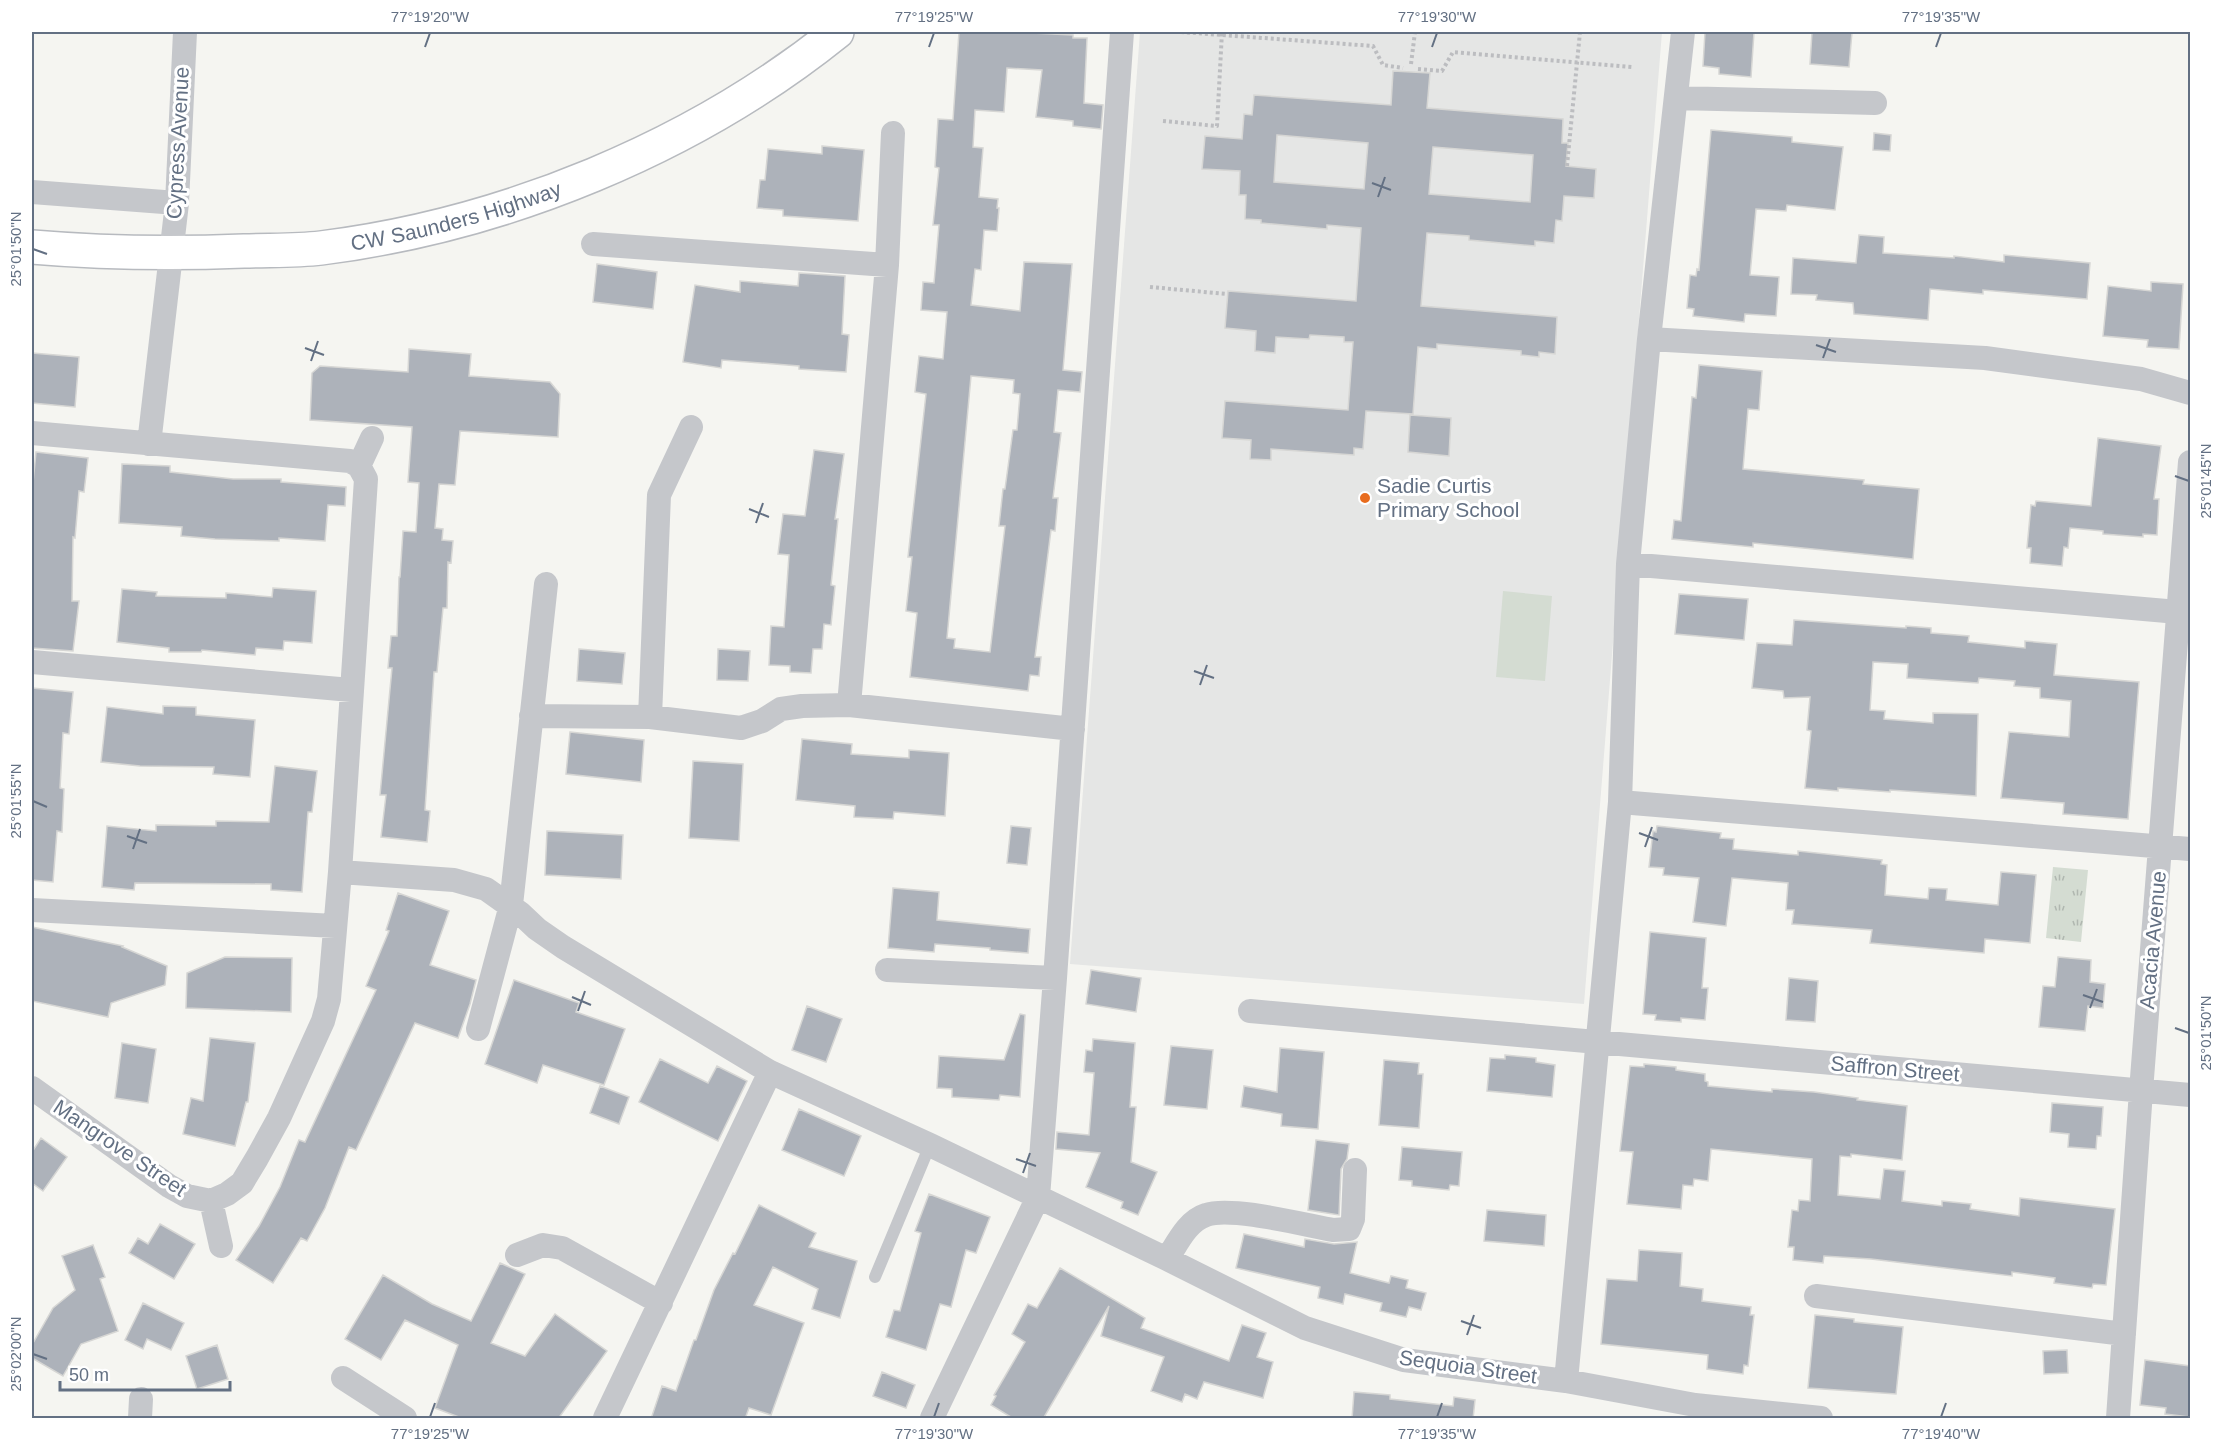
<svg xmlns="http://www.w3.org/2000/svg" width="2222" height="1450" font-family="Arial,sans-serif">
<defs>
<pattern id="park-tufts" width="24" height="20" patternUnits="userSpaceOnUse" patternTransform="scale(1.5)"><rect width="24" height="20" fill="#d4dcd2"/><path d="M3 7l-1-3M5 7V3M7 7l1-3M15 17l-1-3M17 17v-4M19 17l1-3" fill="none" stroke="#b0b7b0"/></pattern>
</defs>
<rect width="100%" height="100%" fill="#f5f5f1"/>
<path fill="#e5e6e5" d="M1140 32H1662L1584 1004 1070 964Z"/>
<path fill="url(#park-tufts)" d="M2053 867 2088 870 2081 942 2046 938Z"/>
<path fill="#d4dcd2" d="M1503 591 1552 596 1545 681 1496 677Z"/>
<path fill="#adb2ba" stroke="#d6d6d4" stroke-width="1.5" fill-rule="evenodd" d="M959 32H1009L1073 35V38H1087L1084 103 1103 105 1101 129 1073 126V121L1036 117 1042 70 1007 68 1004 112 975 110 973 147 983 148 979 197 998 199 997 208H999L997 231 984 230 981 270 975 269 971 305 1020 311 1024 262 1072 264 1063 370 1082 372 1080 392 1058 390 1054 432 1061 433 1053 498H1058L1055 531 1051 530 1035 657H1041L1039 676 1030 675 1028 691 910 677 917 613 906 611 912 557H908L926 394 915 392 919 356 943 359 947 312 921 310 923 282 934 283 939 225H933L939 168 935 167 938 119 953 120ZM971 376 1014 380 1013 393 1020 394 1017 430H1013L1005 489H1003L999 526H1005L990 652 954 648 955 639 947 638Z
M1705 32H1754L1751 77 1719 74V68L1703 66Z
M1812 32H1852L1849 67 1810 64Z
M1393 71 1430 73 1427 108 1563 119 1562 143H1568L1566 166 1596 169 1594 198 1564 196 1562 221 1556 220 1554 243 1535 241V246L1469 240V236L1427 233 1421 306 1557 317 1555 354 1539 352V357L1521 355V351L1437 344V349L1418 347 1413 414 1366 411 1363 449 1354 448V455L1271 449V460L1250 459 1251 440 1222 438 1225 401 1348 410 1353 342H1344V337L1310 335 1309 339 1276 337 1275 353 1255 351 1256 331 1225 328 1228 291 1356 301 1361 228 1327 225V229L1261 223V220L1245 219 1246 195H1239L1240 171 1202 169 1205 136 1242 139 1244 114 1252 115 1254 95 1391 105ZM1277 135 1368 143 1364 189 1274 182ZM1433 147 1533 155 1530 202 1429 194Z
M1711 130 1792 137V142L1843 147 1835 210 1787 205 1786 211 1756 209 1750 275 1779 277 1776 316 1745 314 1744 322 1693 316 1694 309 1687 308 1690 275 1696 276 1697 269 1699 270Z
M1874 133 1891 135 1890 151 1873 150Z
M822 146 864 150 858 221 783 216V210L757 208 760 180H765L768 149 822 154Z
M1859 235 1884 237 1883 253 1954 258V256L2004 262V255L2090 263 2087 299 1983 290V294L1930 289 1928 320 1854 314 1853 303 1816 300 1817 295 1791 294 1793 258 1856 263Z
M597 264 657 272 653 309 593 302Z
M799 273 845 276 842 334 849 335 846 372 799 369V366L722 360 721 368 683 362 695 285 740 292V281L798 286Z
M2151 282 2183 284 2179 349 2147 347 2148 340 2103 336 2108 286 2151 291Z
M409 349 471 354 469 376 550 382 560 394 558 437 460 431 455 485 439 484 435 528 443 529 442 540 453 541 451 563 448 562 447 608H443L437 672H434L425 810 430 811 427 842 381 837 386 795H380L392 668H388L391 636H397L399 577H400L403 531 416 532 419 483 408 482 412 427 310 420 312 373 320 366 408 372Z
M32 353 79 357 75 407 32 403Z
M1699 365 1762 371 1759 410 1748 409 1743 469 1864 480 1863 484 1919 489 1913 559 1753 543V547L1672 539 1674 520 1681 521 1692 397 1696 398Z
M1410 415 1451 418 1449 456 1408 452Z
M2098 438 2161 446 2154 499H2159L2157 535 2143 534V537L2103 534V531L2070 528 2068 548 2064 547 2062 566 2030 563 2031 548H2027L2031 505 2035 506 2036 501 2091 506Z
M814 450 844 454 835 519H838L831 585 835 586 831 625 824 624 822 649H813L811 673 790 672V666L769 665 771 626 784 627 789 555 778 554 783 514 805 516Z
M36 452 88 458 84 492 79 491 75 538 73 537 72 601H79L73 651 32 648V493Z
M122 464 170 466V472L233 479H281V482L346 487 345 506 328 505 325 541 279 538V541L215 539 181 536 182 527 119 523Z
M273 588 316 591 312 643 284 641 283 650 256 648 255 655 202 650 201 652H169V648L117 642 122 589 157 592 156 596 226 598V593L272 597Z
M1679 594 1748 599 1744 640 1675 634Z
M1794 620 1906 628V626L1931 628V633L1969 636 1968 642 2025 648V641L2057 644 2054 675 2139 682 2128 819 2063 814 2064 803 2001 798 2009 732 2069 737 2071 701 2040 698V688L2014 686 2015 681 1979 678 1978 683 1907 678 1908 664 1873 662 1870 710 1885 711 1884 719 1933 723V713L1978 714 1976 796 1890 790V792L1838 788V791L1805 788 1811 731 1807 730 1810 697 1784 698 1783 691 1752 688 1757 643 1792 645Z
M579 649 625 653 622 684 577 681Z
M718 649 750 651 748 681 717 680Z
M32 688 73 692 69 734 63 733 60 788 64 789 62 832 57 831 53 882 32 880Z
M163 706 196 707V715L255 720 250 777 213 774 214 767 140 766 101 762 107 707 163 714Z
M570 732 644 740 641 782 566 774Z
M802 739 852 744 851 754 909 758V750L949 753 945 816 894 812 893 819 854 817 855 806 796 800Z
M693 761 743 764 739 841 689 838Z
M275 766 317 771 312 812H308L302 892 271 890V884L135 883 134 890 102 887 107 826 156 831V825L216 826V821L269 822Z
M1011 826 1031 828 1027 865 1007 863Z
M1657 826 1721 833 1720 838 1734 839 1733 849 1798 855V851L1882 860 1881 864 1887 865 1885 895 1928 899 1929 888 1947 889 1946 900 1998 905 2001 872 2036 875 2030 943 1985 939 1984 953 1870 943 1872 930 1792 924 1794 910H1786L1788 883 1732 878 1726 926 1693 922 1699 878 1663 875 1664 868 1649 867 1653 831 1656 832Z
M547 831 623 835 621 879 545 875Z
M893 888 939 892 937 920 1030 929 1028 953 990 950V948L935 944 934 952 888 948Z
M398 893 449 911 430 965 476 980 470 1004 458 1038 415 1023 356 1150 349 1147 325 1208 307 1241 301 1238 273 1283 236 1260 259 1226 280 1187 299 1140 305 1142 376 990 366 986 389 931 386 930Z
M32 927 123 946 122 947 167 966 165 985 111 1003 108 1017 32 1001Z
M1650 932 1706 938 1702 988H1708L1705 1020 1681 1018V1022L1655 1020 1656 1015 1643 1014Z
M225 957 292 958 291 1012 186 1008 187 973Z
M2058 957 2091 960 2090 982 2105 984 2103 1008 2088 1006 2085 1031 2039 1027 2043 986 2055 987Z
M1091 970 1141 978 1136 1012 1086 1004Z
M1789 978 1818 981 1815 1022 1786 1020Z
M514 980 579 1003 576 1012 625 1029 604 1085 543 1065 537 1083 485 1064Z
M807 1006 842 1019 826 1062 792 1050Z
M1020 1014 1025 1015 1020 1097 1000 1095 999 1100 952 1097V1089L937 1088 939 1056 1004 1060Z
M210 1038 255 1043 248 1102H246L235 1146 183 1134 191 1098 203 1101Z
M1093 1039 1135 1043 1130 1107H1136L1131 1162 1157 1172 1138 1215 1121 1208 1123 1202 1086 1187 1100 1153 1056 1149 1057 1132 1089 1135 1094 1073 1084 1072 1086 1050 1092 1051Z
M122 1043 156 1049 148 1103 115 1098Z
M1171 1046 1213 1050 1207 1109 1164 1105Z
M1280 1048 1324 1052 1318 1129 1281 1126 1282 1114 1241 1107 1244 1086 1277 1092Z
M1505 1055 1536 1058V1062L1555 1065 1552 1097 1487 1091 1490 1058 1505 1059Z
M660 1059 708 1083 717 1066 747 1081 718 1141 639 1102Z
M1384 1060 1419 1063 1418 1074H1423L1419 1128 1379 1125Z
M1644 1064 1676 1067V1070L1705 1074V1081L1708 1082V1086L1772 1092V1089L1814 1092 1858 1098 1857 1100 1907 1106 1902 1160 1851 1154V1157L1840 1156 1838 1195 1880 1199 1884 1169 1905 1171 1902 1201 1942 1206V1201L1971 1204 1970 1209 2019 1216 2020 1198 2115 1209 2106 1285 2093 1284 2092 1288 2054 1283 2055 1278 2012 1272V1276L1871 1259 1824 1256 1823 1263 1793 1260 1794 1247H1788L1792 1210 1798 1211 1799 1200 1810 1201 1812 1159 1711 1149 1708 1181 1694 1179 1693 1186 1683 1185 1681 1209 1627 1204 1633 1152 1620 1151 1630 1066 1644 1067Z
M600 1086 629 1097 619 1124 590 1113Z
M2052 1103 2103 1107 2101 1136H2097L2096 1149 2068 1147 2069 1134 2050 1132Z
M799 1109 861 1136 844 1176 782 1150Z
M41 1138 67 1157 43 1191 32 1183V1152Z
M1316 1140 1349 1144 1347 1159 1341 1169 1339 1215 1308 1210Z
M1402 1147 1462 1152 1459 1186 1450 1185 1449 1190 1412 1186V1181L1399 1180Z
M929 1194 990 1217 976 1253 966 1250 951 1307 940 1304 926 1350 886 1337 894 1310 900 1311 921 1233 915 1231Z
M759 1205 816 1233 809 1247 857 1261 840 1318 812 1309 818 1289 773 1267 754 1305 804 1323 771 1415 749 1408 745 1419H651L662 1386 676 1391 694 1340H696L714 1290 733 1253 735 1254Z
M1487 1210 1546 1215 1544 1246 1484 1241Z
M160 1224 195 1244 174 1279 129 1253 138 1238 148 1244Z
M1244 1234 1304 1247 1305 1239 1334 1244 1357 1242 1350 1273 1389 1283 1391 1276 1408 1280 1406 1288 1426 1293 1421 1310 1409 1307 1406 1317 1380 1311 1382 1303 1345 1294 1343 1304 1318 1298 1320 1287 1236 1268Z
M93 1245 105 1277 100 1279 118 1331 81 1344 63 1376 32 1358V1345L53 1308 75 1290 62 1256Z
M1639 1250 1682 1253 1680 1286 1703 1289 1702 1301 1751 1307 1750 1315H1754L1748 1366 1744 1365 1743 1374 1707 1369 1708 1355 1601 1344 1607 1279 1637 1281Z
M500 1263 525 1274 491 1343 525 1356 555 1314 607 1351 558 1419H464L435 1408 458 1345 405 1320 381 1360 345 1339 383 1275 432 1304 471 1321Z
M1060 1268 1145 1318 1141 1328 1229 1361 1242 1325 1266 1333 1257 1357 1273 1362 1263 1398 1204 1382 1197 1399 1185 1394 1182 1402 1151 1391 1164 1357 1101 1336 1109 1306 1043 1419H1014L991 1405 996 1396 994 1395 1025 1342 1012 1334 1028 1304 1037 1308Z
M143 1303 184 1323 171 1350 147 1339 143 1349 125 1340Z
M1815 1315 1854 1319V1322L1903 1327 1896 1394 1808 1388Z
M217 1345 228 1379 197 1389 186 1356Z
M2067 1350 2068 1373 2044 1374 2043 1351Z
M2145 1360 2190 1366V1417L2165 1414 2166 1408 2140 1405Z
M882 1372 915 1385 906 1408 873 1396Z
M1354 1392 1390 1395V1399L1453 1406 1454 1397 1475 1400 1473 1419H1352Z"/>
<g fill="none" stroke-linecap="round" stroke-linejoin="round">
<defs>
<g id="secondary">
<path id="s1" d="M32 247C103 253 173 254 244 251 270 250 296 251 321 248 504 225 693 148 837 32"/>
</g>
</defs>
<use href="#secondary" stroke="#b7babf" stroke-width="36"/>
<path stroke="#bcbdc0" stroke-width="4" stroke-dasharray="3 3" stroke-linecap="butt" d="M1181 32 1373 46 1383 65 1403 68
M1411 64 1415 32
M1418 69 1442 71 1453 52 1632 67
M1163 121 1217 126 1222 32
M1567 166 1580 32
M1150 287 1227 294"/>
<path stroke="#c5c7cb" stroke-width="12" d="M875 1277 930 1145"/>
<path stroke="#c5c7cb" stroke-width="24" d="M1676 98 1875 103
M893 133 887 265 849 705 1073 729
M32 192 177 203
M593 244 887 265
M1649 339 1985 358 2141 379 2190 393
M32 433 350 461 359 466 366 479 340 872 329 999 323 1021 279 1118 257 1158 242 1183 227 1194 211 1201
M149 444 177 203 185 32
M359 466 372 438
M1628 564 2178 612
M32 662 351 690
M531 716 650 717 741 728 762 721 781 709 802 706 849 705
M650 717 659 495 691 427
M1620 802 2190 849
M340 872 454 880 486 889 520 913 537 929 563 947 770 1072 930 1145 1167 1259 1305 1328 1404 1360 1566 1381 1695 1405 1821 1418
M32 910 335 926
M887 970 1055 978
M1250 1011 2190 1095
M478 1029 511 905 546 584
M32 1088 169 1186 187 1196 211 1201
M211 1201 221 1246
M517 1255 543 1245 562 1248 661 1303
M1167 1259C1177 1244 1187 1221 1206 1215 1231 1206 1305 1225 1333 1230L1349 1229 1353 1219 1355 1170
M1816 1296 2124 1334
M343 1378 405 1418
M1566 1381 1620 802 1628 564 1649 339 1683 32
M140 1418 141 1399
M605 1418 770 1072
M932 1418 1038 1197 1055 978 1122 32
M2118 1418 2141 1091 2190 462"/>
<use href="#secondary" stroke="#fff" stroke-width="33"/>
</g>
<path fill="none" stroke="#637083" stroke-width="2" d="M425 47 430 33M929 47 934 33M1432 47 1437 33M1936 47 1941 33M1372 183 1391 190M1378 197 1385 177M33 249 47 254M1816 345 1836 352M305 348 324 355M1823 358 1830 339M311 361 318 341M2175 476 2189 481M749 509 769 517M756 523 763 503M1194 671 1214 678M1200 685 1207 665M33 801 47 807M1639 833 1658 840M127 836 147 843M1645 847 1652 827M133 849 140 829M2083 995 2103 1002M572 997 591 1005M2090 1008 2097 989M578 1011 585 991M2175 1028 2189 1033M1016 1159 1036 1166M1023 1173 1030 1153M1461 1321 1481 1328M1467 1335 1474 1315M33 1354 47 1359M430 1417 435 1403M934 1417 939 1403M1437 1417 1442 1403M1941 1417 1946 1403"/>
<circle fill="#e86c1e" stroke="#fff" stroke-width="2" cx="1365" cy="498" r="6"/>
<g text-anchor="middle" stroke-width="6" stroke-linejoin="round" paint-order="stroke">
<g font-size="21" fill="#637083" stroke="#fff">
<text transform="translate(178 143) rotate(-87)" y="7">Cypress Avenue</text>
<text dy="7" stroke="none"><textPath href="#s1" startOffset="428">CW Saunders Highway</textPath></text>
<text transform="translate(2153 940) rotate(-85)" y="7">Acacia Avenue</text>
<text transform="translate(1895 1069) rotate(5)" y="7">Saffron Street</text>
<text transform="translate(120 1148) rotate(34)" y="7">Mangrove Street</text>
<text transform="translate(1468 1367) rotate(8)" y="7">Sequoia Street</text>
</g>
<g font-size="21" fill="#637083" stroke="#fff" text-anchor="start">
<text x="1377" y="493">Sadie Curtis<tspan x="1377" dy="24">Primary School</tspan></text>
</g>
</g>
<rect width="2222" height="1450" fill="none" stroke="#ffffff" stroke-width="66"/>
<path d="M60 1381v9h170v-9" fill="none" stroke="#637083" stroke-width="3"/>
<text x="69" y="1381" font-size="18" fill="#637083" stroke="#ffffff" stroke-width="4.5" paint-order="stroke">50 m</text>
<rect x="33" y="33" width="2156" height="1384" fill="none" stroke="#637083" stroke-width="2"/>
<g font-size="15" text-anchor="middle" fill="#637083">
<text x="430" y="22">77°19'20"W</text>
<text x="934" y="22">77°19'25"W</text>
<text x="1437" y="22">77°19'30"W</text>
<text x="1941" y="22">77°19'35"W</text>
<text transform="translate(16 249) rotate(-90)" y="5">25°01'50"N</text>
<text transform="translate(2206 481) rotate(-90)" y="5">25°01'45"N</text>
<text transform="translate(16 801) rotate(-90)" y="5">25°01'55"N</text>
<text transform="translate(2206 1033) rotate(-90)" y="5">25°01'50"N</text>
<text transform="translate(16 1354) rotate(-90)" y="5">25°02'00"N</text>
<text x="430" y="1439">77°19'25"W</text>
<text x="934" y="1439">77°19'30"W</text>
<text x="1437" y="1439">77°19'35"W</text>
<text x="1941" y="1439">77°19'40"W</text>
</g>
</svg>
